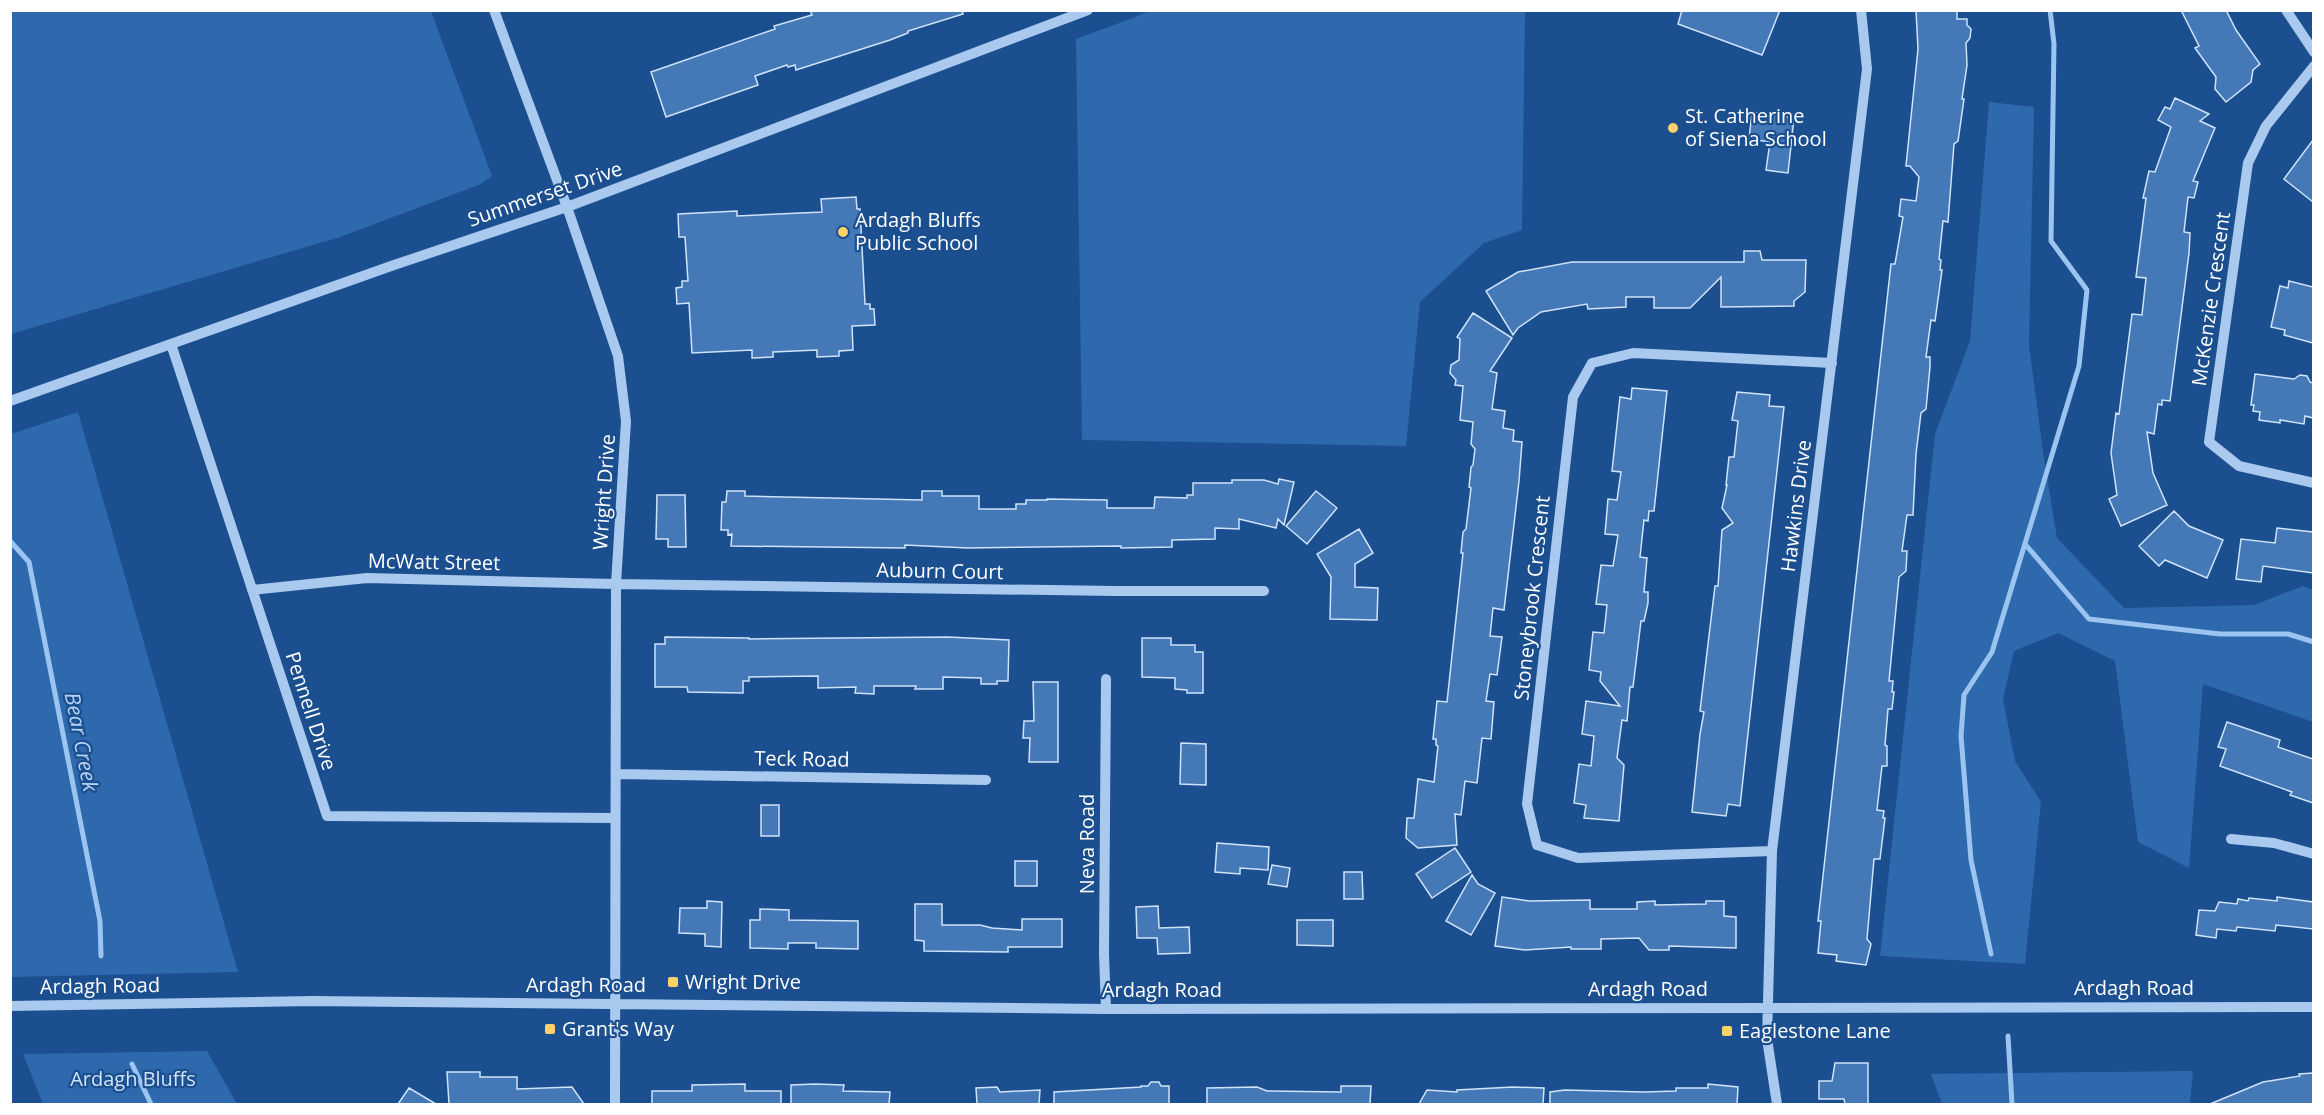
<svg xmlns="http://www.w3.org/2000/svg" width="2324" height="1115" font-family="'Open Sans',sans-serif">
<rect width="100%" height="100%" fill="#1b4f8f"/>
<path fill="#2e69ad" d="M10 11H431L492 176 481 184 340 237 11 334Z
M1149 11H1525L1522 230 1484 243 1420 302 1406 446 1082 440 1076 39 1133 18Z
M1989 102 2034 107 2029 345 2043 452 2057 538 2124 608 2254 605 2303 586 2314 590 2313 722 2203 684 2189 868 2138 842 2115 661 2058 633 2014 651 2003 699 2015 761 2041 802 2025 964 1880 956 1935 434 1970 341Z
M78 412 238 972 11 977V434Z
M207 1051 237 1104H43L23 1054Z
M2193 1071 2190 1104H1942L1931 1074Z"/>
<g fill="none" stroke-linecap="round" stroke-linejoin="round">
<path stroke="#9cc4f0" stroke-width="5" d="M10 541 29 562 100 921 101 956
M2025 544 2089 619 2220 634H2288L2314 642
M1991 954 1971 860 1961 736 1964 695 1992 652 2079 366 2087 290 2051 241 2054 44 2050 10
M2008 1036 2012 1104
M132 1064 151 1104"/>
</g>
<path fill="#4478b7" stroke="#cfe3fa" stroke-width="1.5" d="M810 10H962L963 14 908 31V33L890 40 796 70 795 65 788 67 787 65 755 76 758 85 666 117 651 72 775 29 774 26 812 15Z
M1682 10H1780L1762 55 1678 24Z
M1916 10H1957V19H1967V25L1971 29 1970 38 1966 43 1967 65 1962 99H1964L1958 141 1954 144 1948 222 1943 221 1939 259 1941 260 1940 270H1942L1935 321 1931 320 1926 357H1930V367L1926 409 1921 413 1916 454 1913 515H1907L1902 551H1907L1906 571 1899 577 1889 681H1893L1892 692H1894L1892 709H1888L1885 745 1887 746V766H1882L1877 810 1884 811 1883 818H1885L1880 859H1874L1867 939 1871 944 1866 965 1836 961 1837 955 1818 953 1821 921H1818L1891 264H1895L1903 217 1899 216 1901 199 1916 201 1919 177 1910 166H1906L1918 49Z
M2181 10H2226L2236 30 2260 64 2253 70 2251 82 2226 102 2215 89 2216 77 2195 48 2199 46Z
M2175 98 2209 114 2200 121 2215 128 2193 181 2198 182 2194 198 2188 197 2184 232 2190 233 2189 253 2170 401 2162 400V405L2158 404 2154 434 2147 432 2153 473 2167 505 2121 526 2109 499 2117 495 2111 453 2116 413 2119 414 2132 314 2142 315 2146 278 2136 277 2146 198H2143L2149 171 2155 172 2171 127 2158 120 2165 107 2170 109Z
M1752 112 1794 118 1788 173 1766 170 1770 142 1749 139Z
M2313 140V202L2284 179Z
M856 197 857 209H860L865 304H870V309H874L875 325 852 326 853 350 839 351V356L817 357V350L773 352V357L752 358V350L692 353 689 303 677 304 676 288 682 287V281H688L685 237H679L678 214 737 211V216L822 212 821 199Z
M1744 251H1760L1762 260H1806L1805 292 1794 301V306L1721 307V277L1690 308H1654V297H1626V307L1588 309 1587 304 1541 312 1518 328 1513 335 1486 291 1518 272 1572 262H1744Z
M2289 281 2313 287V343L2284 335 2285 330 2271 327 2280 286 2288 288Z
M1473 313 1512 338 1490 371 1497 373 1492 409 1505 411 1503 428 1514 430 1513 441 1522 442 1519 481 1504 610 1493 608 1490 636 1502 637 1497 675 1490 674 1486 701 1494 702 1491 739 1482 738 1477 783 1465 781 1461 815 1455 814 1457 845 1418 848 1406 838 1407 818H1414L1418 779 1434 782 1438 746 1436 745V739H1433L1437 701 1447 702 1463 553H1461L1463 532 1466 529 1471 488 1469 487 1471 467 1473 465 1475 449 1471 444 1473 422 1460 420 1463 386 1455 385 1456 380 1450 373 1451 365 1459 360 1460 339 1457 337Z
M2255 374 2294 379 2300 375 2307 376 2310 382 2313 383V418L2305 416 2304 424 2280 420V423L2259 420 2260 412 2253 411 2254 405H2251Z
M1632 388 1667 391 1654 511H1649L1648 521 1644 520 1640 557 1647 558 1644 592H1648V603L1644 621H1641L1633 687H1630L1627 721 1622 720 1617 758 1624 765 1619 821 1584 818 1586 805 1574 803 1579 764 1591 766 1594 736 1582 734 1586 701 1620 706 1600 681 1601 672 1589 670 1593 632 1604 633 1607 605 1596 604 1601 565 1613 566 1618 535 1605 534 1608 499 1617 500 1621 472 1612 471 1620 397 1631 399Z
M1737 392 1770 395 1769 406 1784 407 1740 806 1728 804 1726 816 1692 812 1700 734 1704 712 1700 711 1715 586H1718L1722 530 1733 523 1722 508 1727 485H1726L1729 457H1734L1738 421 1732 420Z
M1279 479 1294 482 1284 525 1278 519 1276 528 1239 519V529L1215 528V539L1172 540V547L1121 548V546L968 548 905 545V548L731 546 732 534 728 535V530H721L722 502H726L727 491H745V496L922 500V491H942V496H979V509H1016V504H1026V500H1047V499L1107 500V508H1154L1155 497 1187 498V495H1193V483H1232V480H1264L1278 484Z
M1316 491 1337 508 1307 544 1286 526Z
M657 495H685L686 547H668V539H656Z
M2174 511 2189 526 2223 540 2207 578 2165 560 2159 566 2139 546Z
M2277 528 2313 532V573L2263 566 2261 582 2236 579 2241 539 2275 543Z
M1359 529 1373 553 1355 564V587L1378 588 1377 620 1330 619 1331 577 1317 554Z
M665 637 749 638V639L948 637 1009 640 1008 681H997V684H981V678L943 677V689H915L916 686H874V694L855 693 856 687 818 688V676L749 677V681H743V693L688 692 687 687H655V644H665Z
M1142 638H1171V645H1195V652H1203V693H1187V690L1175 689V678L1142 677Z
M1033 682H1058V762H1029L1030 738H1023L1024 721H1034Z
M2227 722 2280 740 2278 747 2313 759V803L2290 795 2292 792 2220 766 2226 749 2218 747Z
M1181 743 1206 744V785L1180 784Z
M761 805H779V836H761Z
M1217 843 1269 847 1268 870 1240 868V874L1215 872Z
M1455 848 1471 872 1432 898 1416 874Z
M1015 861H1037V886H1015Z
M1272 865 1290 868 1287 887 1268 884Z
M1344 872H1362L1363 899H1344Z
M1472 875 1478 884 1495 893 1471 935 1446 921Z
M1502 897 1529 901 1590 900V909H1637V902L1655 901V905L1706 904V901H1724V916L1736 917V948L1669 946V950H1649L1639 938 1601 939V949H1571V947L1525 950 1495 946Z
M2277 897 2313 902V929L2276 925 2275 931 2237 927 2236 931 2217 929 2216 938 2196 935 2199 910 2215 911 2219 902 2237 904 2238 899 2248 901 2249 898 2277 901Z
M707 901 722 902 721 947 705 946V934L679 933 680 908H707Z
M915 904H942V925H980L992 928 1022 930V919H1062V947H1008V952L924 951V941L915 940Z
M1158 906 1159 928 1189 927 1190 953 1158 954 1157 938H1137L1136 907Z
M760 909 789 910V920L858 921V949L816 948V943H788V949L750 948V920H760Z
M1297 920H1333V946L1297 945Z
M1835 1063H1868V1104H1845L1844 1099H1819V1081H1832Z
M447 1072H480V1077H517V1089L572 1087 584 1104H449Z
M2313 1073V1104H2210L2263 1082 2300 1076 2299 1074Z
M1151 1082H1159L1161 1086H1169V1104H1054V1092L1141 1087V1086H1148Z
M745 1084V1091H781V1104H652V1091H692V1085Z
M815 1084 844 1085 843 1091 890 1092 889 1104H791V1085Z
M1708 1084 1738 1087 1737 1104H1550V1092L1565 1090 1643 1092 1676 1091V1088H1708Z
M1341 1086H1371L1370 1104H1207V1088L1257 1087 1267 1091 1341 1092Z
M997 1087 1000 1092 1040 1090 1039 1104H977L976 1088Z
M1513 1087 1544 1088 1543 1104H1419L1427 1090 1457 1092V1090Z
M409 1088 436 1104H398Z"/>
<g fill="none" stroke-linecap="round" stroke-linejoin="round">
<path stroke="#a9c9ee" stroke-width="10" d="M494 10 567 207 618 356 626 421 616 584 615 1104
M2286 10 2314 52
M2314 66 2266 126 2248 163 2209 442 2239 466 2314 483
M171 344 327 816 615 818
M10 401 394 265 567 207 1088 10
M252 590 367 578 616 584 1114 591H1264
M1106 679 1104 954 1106 1009
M617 774 986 780
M2231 839 2274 843 2314 854
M1772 851 1578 858 1537 845 1527 804 1573 397 1592 363 1633 353 1832 363
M10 1006 312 1001 1106 1009 2314 1007
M1777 1104 1767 1039 1772 851 1867 69 1861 10"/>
</g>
<g fill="#ffd166" stroke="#1b4f8f" stroke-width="2">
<circle cx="1673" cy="128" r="6"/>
<circle cx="843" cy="232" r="6"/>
<rect x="667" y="976" width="12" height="12" rx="3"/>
<rect x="544" y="1023" width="12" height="12" rx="3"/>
<rect x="1721" y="1025" width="12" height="12" rx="3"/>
</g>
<g text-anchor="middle" stroke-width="4.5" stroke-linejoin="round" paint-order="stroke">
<g font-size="20" fill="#fff" stroke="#1b4f8f" text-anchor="start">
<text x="1685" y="123">St. Catherine<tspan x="1685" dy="23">of Siena School</tspan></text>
<text x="855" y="227">Ardagh Bluffs<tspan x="855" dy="23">Public School</tspan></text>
<text x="685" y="989">Wright Drive</text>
<text x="562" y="1036">Grant's Way</text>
<text x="1739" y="1038">Eaglestone Lane</text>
</g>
<g font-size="20" fill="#fff" stroke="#1b4f8f">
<text transform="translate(545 194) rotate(-19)" y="7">Summerset Drive</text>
<text transform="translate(2211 299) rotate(-82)" y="7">McKenzie Crescent</text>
<text transform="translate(604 492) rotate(-86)" y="7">Wright Drive</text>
<text transform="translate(1796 506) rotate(-83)" y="7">Hawkins Drive</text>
<text transform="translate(434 562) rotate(1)" y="7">McWatt Street</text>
<text transform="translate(940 571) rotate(1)" y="7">Auburn Court</text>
<text transform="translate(1532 598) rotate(-84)" y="7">Stoneybrook Crescent</text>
<text transform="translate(311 711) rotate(72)" y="7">Pennell Drive</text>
<text transform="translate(802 759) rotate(1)" y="7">Teck Road</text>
<text transform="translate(1087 844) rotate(-90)" y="7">Neva Road</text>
<text x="586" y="992">Ardagh Road</text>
<text transform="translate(100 986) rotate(-1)" y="7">Ardagh Road</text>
<text x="2134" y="995">Ardagh Road</text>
<text x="1648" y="996">Ardagh Road</text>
<text x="1162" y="997">Ardagh Road</text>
</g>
<g font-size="20" fill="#cfe3fa" stroke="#1b4f8f">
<text x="133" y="1086">Ardagh Bluffs</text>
</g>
<g font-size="21" font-style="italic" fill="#b5d3f5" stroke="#1b4f8f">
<text transform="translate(81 742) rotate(79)" y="7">Bear Creek</text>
</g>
</g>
<rect width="2324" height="1115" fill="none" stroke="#ffffff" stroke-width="24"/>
</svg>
